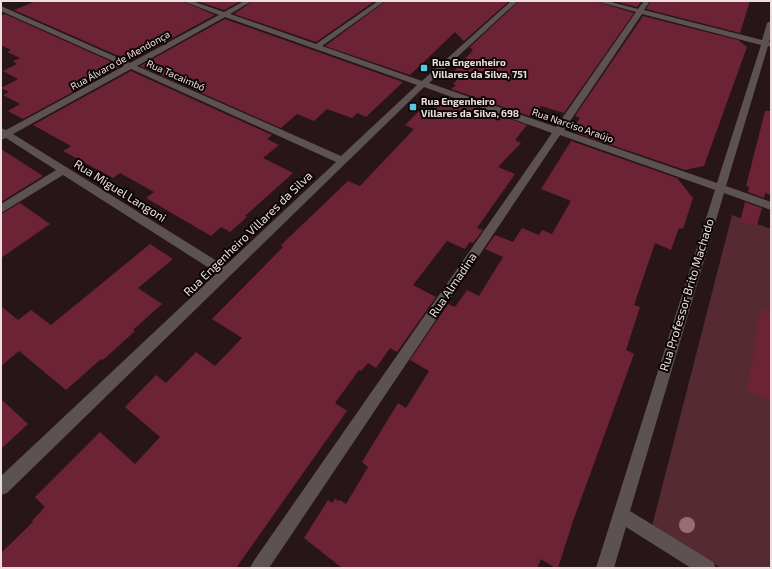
<svg xmlns="http://www.w3.org/2000/svg" width="772" height="569" font-family="'Exo 2',sans-serif">
<rect width="100%" height="100%" fill="#281518"/>
<path fill="#562a33" d="M732 215 771 229V568H721L652 526Z"/>
<path fill="#6c2336" d="M36 1H182L215 15 130 61 14 10Z
M197 1H241L224 10Z
M253 1H375L316 42 234 14Z
M386 1H509L464 41 455 32 410 75 325 46Z
M519 1H595L634 13 564 113 541 106 533 117 451 89 456 85 453 84 458 79 450 76 473 50 470 47Z
M613 1H642L637 7Z
M651 1H750L740 33 646 9Z
M5 14 121 66 23 119 8 111 20 104 3 95 9 92 1 88 18 79 3 71 17 64 13 61 20 58 7 52 11 50 1 45V16Z
M643 16 738 40 747 47 704 166 685 170 576 133 580 127 575 125 580 118 575 116Z
M225 19 403 82 366 117 357 113 352 118 327 109 314 121 297 114 281 128 140 66Z
M131 71 272 135 267 139 279 145 263 158 293 173 245 216 247 217 230 232 221 227 211 236 146 198 154 192 120 173 113 178 63 151 71 146 33 125Z
M445 96 527 125 515 140 521 143 498 167 515 174 477 228 483 230 473 243 470 242 465 249 447 241 413 285 436 297 397 352 390 348 376 368 368 363 361 371 359 370 335 403 347 411 236 568H1V553L33 522 32 521 45 507 35 497 100 432 135 464 160 437 125 407 156 375 166 383 196 352 215 366 242 338 212 319 283 247 281 245 348 181 360 186 414 129 405 125 420 110 429 113Z
M765 111H771V195L765 193 764 198 748 192 749 187 746 186Z
M571 141 677 178 693 198 683 229 679 228 671 250 655 243 634 305 640 307 626 350 634 354 573 521 558 568H555L541 559 537 568H342L304 538 328 500 332 503 335 499 339 501 340 500 346 504 368 467 362 462 398 403 406 408 429 371 410 360 448 304 455 307 467 290 479 296 503 257 485 249 495 235 513 242 522 228 539 235 542 230 552 234 571 201 541 189Z
M1 149 43 176 1 202Z
M745 202 762 208 757 225 740 222Z
M20 203 50 224 1 258V214Z
M150 244 173 259 138 288 162 304 133 330 135 331 103 360 101 359 66 390 19 351 1 366V306L18 320 31 310 51 325Z
M761 310 771 311V402L747 390Z
M1 399 28 424 1 449Z"/>
<g fill="none" stroke-linecap="round" stroke-linejoin="round">
<path fill="#5c5253" fill-rule="evenodd" d="M183 1H192L224 12 244 1H252L230 14 316 44 378 1H385L322 46 422 81 511 1H518L429 83 556 127 636 12 596 1H607L638 9 644 1H650L644 10 762 40 767 23 771 21V35L769 42 771 43V47L768 46 726 186 771 202V210L724 193 630 511 713 562 716 568H691L626 527 614 568H596L715 190 560 135 269 568H250L253 562 552 133 424 87 7 493 1 495V476L217 273 63 175 1 213V204L56 170 6 138 1 140V128L6 130 124 66 1 11V6L130 63 219 15ZM642 14 761 45 717 183 564 130ZM225 17 417 85 341 156 137 66ZM131 69 336 162 225 266 13 134Z"/>
</g>
<circle fill="#9a6c74" cx="687" cy="525" r="8"/>
<g fill="#53cadc" stroke="#0b0405" stroke-width="1.5">
<rect x="420" y="64" width="8" height="8" rx="2"/>
<rect x="409" y="103" width="8" height="8" rx="2"/>
</g>
<g text-anchor="middle" stroke-width="4" stroke-linejoin="round" paint-order="stroke">
<g font-size="10" fill="#eddee0" stroke="#0b0405">
<text transform="translate(120 60) rotate(-29)" y="4">Rua Álvaro de Mendonça</text>
<text transform="translate(176 75) rotate(24)" y="4">Rua Tacaimbó</text>
<text transform="translate(573 125) rotate(19)" y="4">Rua Narciso Araújo</text>
</g>
<g font-size="10" font-weight="bold" fill="#eddee0" stroke="#0b0405" text-anchor="start">
<text x="432" y="66">Rua Engenheiro<tspan x="432" dy="12">Villares da Silva, 751</tspan></text>
<text x="421" y="105">Rua Engenheiro<tspan x="421" dy="12">Villares da Silva, 698</tspan></text>
</g>
<g font-size="12" fill="#eddee0" stroke="#0b0405">
<text transform="translate(120 191) rotate(32)" y="4">Rua Miguel Langoni</text>
<text transform="translate(248 234) rotate(-44)" y="4">Rua Engenheiro Villares da Silva</text>
<text transform="translate(453 285) rotate(-56)" y="4">Rua Almadina</text>
<text transform="translate(687 295) rotate(-73)" y="4">Rua Professor Brito Machado</text>
</g>
</g>
<rect width="772" height="569" fill="none" stroke="#eddee0" stroke-width="4"/>
</svg>
